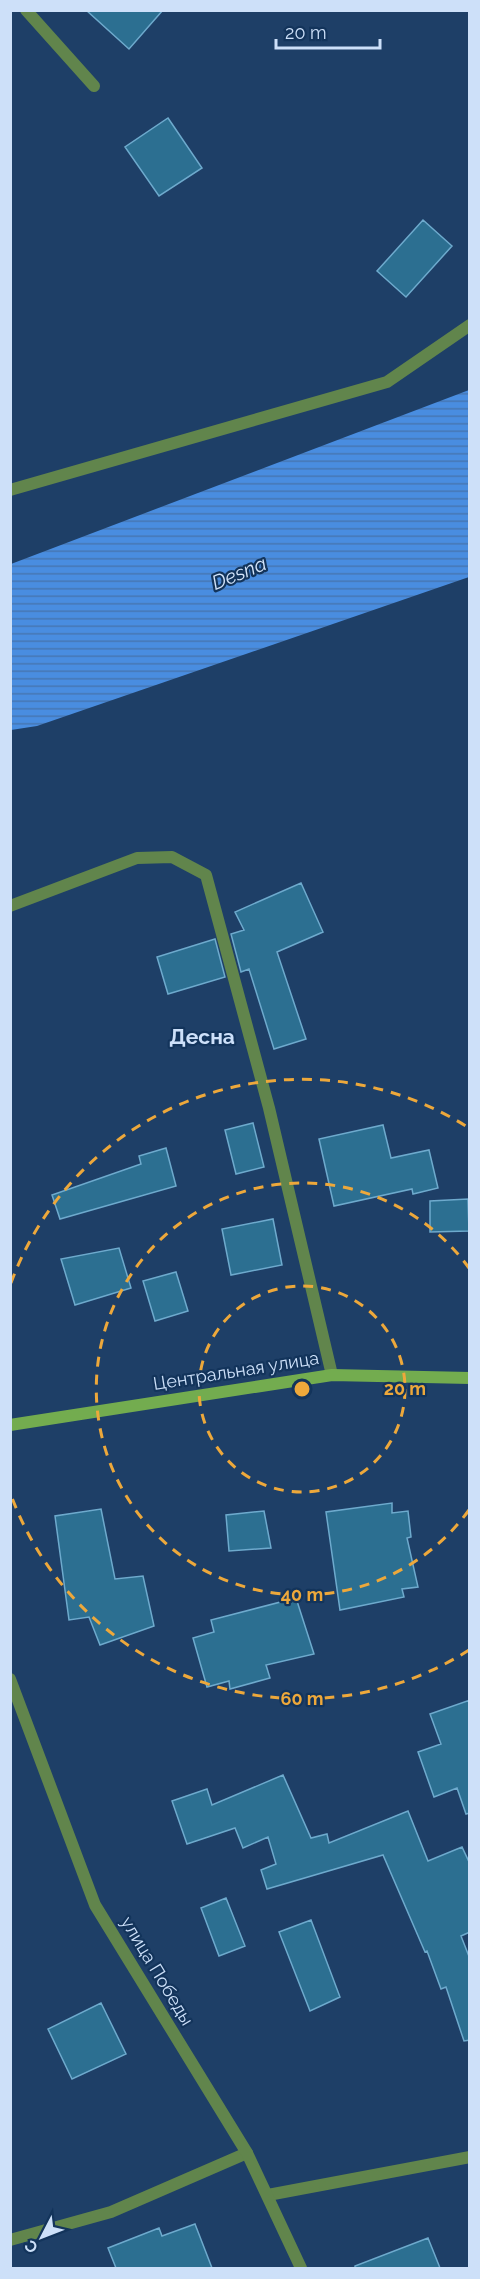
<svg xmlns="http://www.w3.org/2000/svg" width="480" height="2279" font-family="Raleway,sans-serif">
<defs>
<pattern id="water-rules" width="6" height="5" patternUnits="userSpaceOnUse" patternTransform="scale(1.5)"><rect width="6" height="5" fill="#498de0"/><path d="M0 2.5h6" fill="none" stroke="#4677b3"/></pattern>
</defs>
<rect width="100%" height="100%" fill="#1e3f67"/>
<path fill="url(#water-rules)" d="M469 390V577L37 726 11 730V564Z"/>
<path fill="#2c6f91" stroke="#6eaacd" stroke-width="1.5" d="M86 10H163L129 49Z
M168 118 202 168 159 196 125 147Z
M423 220 452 246 406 297 377 271Z
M301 883 323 932 277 952 306 1039 274 1049 249 969 241 972 231 934 244 930 235 912Z
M215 939 225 977 168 994 157 957Z
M253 1123 264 1167 236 1174 225 1130Z
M383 1125 391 1158 429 1150 438 1188 413 1194 412 1189 334 1206 319 1139Z
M166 1148 176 1186 60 1219 52 1195 141 1164 139 1156Z
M468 1199 469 1231 430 1232V1201Z
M273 1219 282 1265 231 1275 222 1229Z
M119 1248 131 1288 75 1305 61 1259Z
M176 1272 188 1311 155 1321 143 1281Z
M392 1503V1513L408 1511 411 1537 407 1538 418 1587 402 1589 404 1597 340 1610 326 1512Z
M101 1509 115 1579 143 1576 154 1626 100 1645 89 1617 69 1620 55 1516Z
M264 1511 271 1548 229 1551 226 1515Z
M296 1598 314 1654 266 1665 270 1678 230 1689 229 1681 207 1687 193 1638 214 1632 211 1620Z
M470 1700V1813L466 1814 457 1788 434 1797 418 1752 441 1744 430 1714Z
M283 1775 311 1838 327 1834 329 1843 408 1811 428 1861 462 1847 470 1864V1932L461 1936 470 1959V2040L464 2041 446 1987 441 1989 427 1951 425 1952 383 1855 267 1889 261 1870 276 1864 268 1837 243 1848 235 1828 187 1844 172 1801 207 1789 212 1805Z
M226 1898 245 1946 219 1956 201 1908Z
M311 1920 340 1997 310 2011 279 1932Z
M101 2003 126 2054 72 2079 48 2029Z
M195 2224 212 2268H116L108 2248 159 2228 162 2236Z
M428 2238 440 2268H355V2266Z"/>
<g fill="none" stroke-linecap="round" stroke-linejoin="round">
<path stroke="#61854c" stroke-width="12" d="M26 10 94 86
M10 490 387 382 470 325
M10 906 137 858 172 857 206 875 269 1108 332 1375
M268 2195 470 2157
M10 2240 111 2212 247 2153"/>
<path stroke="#61854c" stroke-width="12" d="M10 1679 95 1905 247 2153 301 2268"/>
<path stroke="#73ac4f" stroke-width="12" d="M10 1425 332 1375 470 1378"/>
</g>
<g fill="none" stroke="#eda83b" stroke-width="3" stroke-dasharray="10 8">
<circle cx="302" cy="1389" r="103"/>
<path d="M469 1510A206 206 0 1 1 469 1268"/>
<path d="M469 1650A310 310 0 0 1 11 1495M11 1283A310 310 0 0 1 469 1128"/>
</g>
<g text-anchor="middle" stroke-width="4.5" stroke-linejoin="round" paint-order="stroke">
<g font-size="18" fill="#cde0f9" stroke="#13345b">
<text transform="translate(236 1371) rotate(-9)" y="6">Центральная улица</text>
<text transform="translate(157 1971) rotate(59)" y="6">улица Победы</text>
</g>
<g font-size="20" font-style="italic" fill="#d3e4fa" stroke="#13345b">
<text transform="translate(239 573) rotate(-22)" y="7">Desna</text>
</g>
<g font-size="21" font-weight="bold" fill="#cde0f9" stroke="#13345b">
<text x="202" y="1044">Десна</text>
</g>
</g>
<circle cx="302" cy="1389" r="9" fill="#eda83b" stroke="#13345b" stroke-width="3"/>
<g font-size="18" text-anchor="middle" font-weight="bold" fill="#eda83b" stroke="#13345b" stroke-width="4.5" stroke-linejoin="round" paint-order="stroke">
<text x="405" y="1395">20 m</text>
<text x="302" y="1601">40 m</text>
<text x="302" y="1705">60 m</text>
</g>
<rect width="480" height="2279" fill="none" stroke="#cde0f9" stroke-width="24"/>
<g transform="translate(42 2237) rotate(228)" stroke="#13345b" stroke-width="4.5" paint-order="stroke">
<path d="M0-4.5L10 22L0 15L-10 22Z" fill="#cde0f9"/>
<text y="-9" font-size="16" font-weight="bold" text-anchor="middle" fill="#cde0f9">С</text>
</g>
<path d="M276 39v9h104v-9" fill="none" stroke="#cde0f9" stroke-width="3"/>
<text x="285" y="39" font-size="18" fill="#cde0f9" stroke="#13345b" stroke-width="4.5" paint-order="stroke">20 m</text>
</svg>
